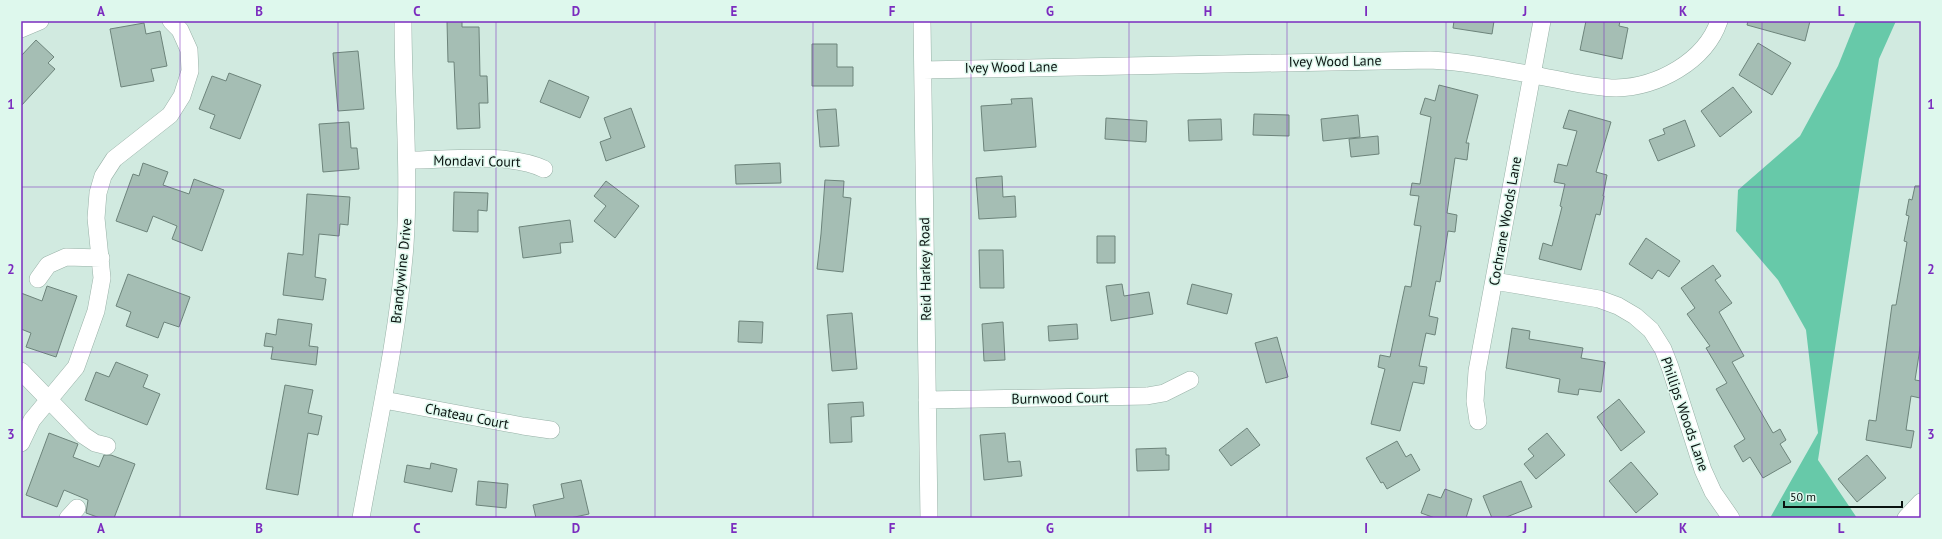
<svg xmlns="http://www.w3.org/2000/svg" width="1942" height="539" font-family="'PT Sans',sans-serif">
<rect width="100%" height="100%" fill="#d1eae0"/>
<path fill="#67c9a9" d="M1856 21H1896L1879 59 1818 460 1857 518H1770L1818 433 1806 330 1778 280 1736 231 1738 190 1800 136 1838 66Z"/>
<path fill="#a5beb4" stroke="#6d847b" d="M447 21H462V27H479L480 76H487L488 103H479L480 128 457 129 454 62H448Z
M1454 21H1494L1492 34 1453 28Z
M1586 21H1620L1619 26 1628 28 1622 59 1580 50Z
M1748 21H1810L1805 41 1747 25Z
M144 23 146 34 160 31 167 66 151 69 154 81 121 87 110 29Z
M36 40 54 57 48 63 55 69 21 106V56Z
M1758 43 1791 63 1772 95 1739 75Z
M812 44H837V67H853V86H812Z
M358 51 364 109 338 111 333 53Z
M229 73 261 85 240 139 210 128 215 115 199 109 212 76 226 81Z
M549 80 589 97 580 118 540 102Z
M1439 85 1478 95 1466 143H1469L1467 160 1455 158 1447 213 1457 215 1455 232 1448 231 1440 282 1436 281 1429 316 1438 318 1435 335 1426 333 1419 366 1427 367 1424 384 1413 382 1400 431 1371 424 1385 369 1378 367 1380 355 1390 357 1405 286 1411 287 1421 226 1414 225 1419 196 1410 195 1412 183 1420 184 1431 117 1420 114 1425 98 1435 101Z
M1733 87 1752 112 1720 137 1701 111Z
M1032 98 1036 147 984 151 981 106 1012 104 1011 99Z
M631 108 645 147 606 161 600 142 611 138 604 118Z
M836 109 839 146 820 147 817 110Z
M1569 110 1611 122 1596 172 1607 175 1603 196H1604L1600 215 1596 214 1581 270 1539 259 1543 243 1552 246 1562 207 1560 206 1565 184 1554 182 1558 164 1567 166 1577 131 1563 128Z
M1254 114 1289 115V136L1253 135Z
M1358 115 1360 137 1323 141 1321 119Z
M1106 118 1147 121 1146 142 1105 139Z
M1221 119 1222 140 1189 141 1188 120Z
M1685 120 1695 146 1658 161 1649 140 1665 134 1663 129Z
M349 122 351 148H357L359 169 323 172 319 124Z
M1378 136 1379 154 1351 157 1349 139Z
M143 163 168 172 163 185 189 194 194 179 224 190 202 251 172 239 177 226 153 216 147 232 116 221 133 174 139 176Z
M780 163 781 183 736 184 735 165Z
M1002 176 1003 197 1015 196 1016 217 979 219 976 178Z
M825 180 844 181 843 197 851 198 843 272 817 269 821 234Z
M606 181 639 206 615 238 594 221 606 206 594 196Z
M1915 186H1921V342L1915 380 1921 381V391L1920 398 1911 396 1906 430 1914 431 1911 448 1866 440 1869 420 1876 421 1892 305H1896L1907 242 1904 241 1909 216 1906 215 1909 199 1912 200Z
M454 192 488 193 487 211 478 210V232L453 231Z
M307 194 350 197 348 225 340 224 339 236 319 234 315 277 326 279 323 300 283 295 288 253 303 255Z
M570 220 573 242 560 243 561 253 523 258 519 227Z
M1097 236H1115V263H1097Z
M1646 238 1680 261 1669 277 1658 270 1652 279 1629 264Z
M979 250H1003L1004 288H980Z
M1713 265 1721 276 1715 280 1732 303 1719 312 1744 356 1732 362 1773 433 1780 429 1786 440 1780 444 1791 462 1763 478 1750 457 1743 462 1734 446 1745 439 1716 389 1727 383 1706 348 1710 346 1687 314 1695 308 1681 288Z
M128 274 190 297 179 327 164 322 158 338 126 326 131 312 116 306Z
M1122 284 1124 296 1149 292 1153 314 1111 321 1106 286Z
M1192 284 1232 294 1227 314 1187 304Z
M47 286 77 296 56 357 26 347 31 333 21 329V293L42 301Z
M852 313 857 369 832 371 827 315Z
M278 319 312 324 309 346 318 347 316 365 271 359 273 347 264 346 266 333 276 335Z
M739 321 763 322 762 343 738 342Z
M1003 322 1005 360 984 361 982 324Z
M1077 324 1078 339 1049 341 1048 326Z
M1512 328 1530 331 1529 339 1583 348 1581 358 1605 362 1601 392 1579 389 1578 395 1558 392 1560 379 1506 368Z
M1277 337 1288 377 1266 383 1255 343Z
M116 362 148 375 143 387 160 394 147 425 85 400 96 372 109 377Z
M285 385 313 390 308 413 322 416 318 435 308 433 298 495 266 489Z
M1619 399 1645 432 1621 451 1597 417Z
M863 402 864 416 851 417 852 442 830 443 828 404Z
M1247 428 1260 445 1231 466 1219 450Z
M49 433 78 444 73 457 99 467 104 455H111L135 464 114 518H100L86 513 88 500 64 490 57 507 26 495Z
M1005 433 1008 462 1020 461 1022 476 984 480 980 435Z
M1547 433 1565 455 1536 479 1524 464 1534 456 1528 449Z
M1397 441 1406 457 1411 454 1420 470 1387 489 1383 482 1381 483 1366 458Z
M1166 448V455H1169V470L1137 471 1136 449Z
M1867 455 1886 478 1857 502 1838 479Z
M1631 462 1658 494 1636 513 1609 481Z
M431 463 457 469 452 492 404 482 407 465 430 469Z
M581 480 589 514 570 518H536L533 505 564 498 561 484Z
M478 481 508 484 506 508 476 505Z
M1521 481 1532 507 1504 518H1492L1483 496Z
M1445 489 1472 499 1466 518H1435L1421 513 1428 494 1441 498Z"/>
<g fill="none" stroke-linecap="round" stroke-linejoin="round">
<defs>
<path id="minor" d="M922 21 929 518
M21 29 40 21
M923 70 1430 60C1468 62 1506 70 1544 77 1567 81 1592 88 1616 88 1657 87 1705 62 1719 21
M408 160C447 160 509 152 544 169
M38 279 48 265 66 257 101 258
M1494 281 1599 299 1618 306 1635 316 1651 330 1663 349 1670 367 1703 470 1713 492 1731 518
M21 371 83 435 95 443 107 446
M384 400 523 426 551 430
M927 400 1147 396 1164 393 1190 380
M1478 421 1475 401 1477 371 1542 21
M21 443 32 420 76 367 96 311 102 278 96 218 98 193 103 176 114 159 170 115 182 96 190 71 189 50 180 30 171 21
M68 518 77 508
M361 518C377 428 398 337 405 245 410 170 403 96 403 21
M1906 518 1921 502"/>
</defs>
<use href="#minor" stroke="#98b1a7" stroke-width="18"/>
<use href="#minor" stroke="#fff" stroke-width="17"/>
</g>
<path fill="none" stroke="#7b2cbf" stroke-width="1" stroke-opacity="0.55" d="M180 21V518M338 21V518M496 21V518M655 21V518M813 21V518M971 21V518M1129 21V518M1287 21V518M1446 21V518M1604 21V518M1762 21V518M21 187H1921M21 352H1921"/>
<g text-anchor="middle" stroke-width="3" stroke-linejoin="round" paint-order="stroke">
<g font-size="14" fill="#09120f" stroke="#def8ed">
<text transform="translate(1335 61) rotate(-1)" y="5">Ivey Wood Lane</text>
<text transform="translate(1011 67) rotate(-1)" y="5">Ivey Wood Lane</text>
<text transform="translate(477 161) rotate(1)" y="5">Mondavi Court</text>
<text transform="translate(1505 221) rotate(-80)" y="5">Cochrane Woods Lane</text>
<text transform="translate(925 269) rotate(-91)" y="5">Reid Harkey Road</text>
<text transform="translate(401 271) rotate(-84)" y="5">Brandywine Drive</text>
<text transform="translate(1060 398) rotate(-1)" y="5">Burnwood Court</text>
<text transform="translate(1685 414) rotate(71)" y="5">Phillips Woods Lane</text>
<text transform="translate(467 416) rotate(11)" y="5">Chateau Court</text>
</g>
</g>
<rect width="1942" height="539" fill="none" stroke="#def8ed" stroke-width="44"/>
<path d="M1784 501v6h118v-6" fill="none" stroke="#09120f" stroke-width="2"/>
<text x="1790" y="501" font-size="12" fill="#09120f" stroke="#def8ed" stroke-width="3" paint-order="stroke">50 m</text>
<rect x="22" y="22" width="1898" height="495" fill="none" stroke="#7b2cbf" stroke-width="1.5"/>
<g font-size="13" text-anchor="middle" font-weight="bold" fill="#7b2cbf">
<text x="101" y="16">A</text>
<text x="259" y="16">B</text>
<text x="417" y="16">C</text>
<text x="576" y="16">D</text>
<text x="734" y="16">E</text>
<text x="892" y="16">F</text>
<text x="1050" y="16">G</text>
<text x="1208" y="16">H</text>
<text x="1366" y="16">I</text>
<text x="1525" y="16">J</text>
<text x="1683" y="16">K</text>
<text x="1841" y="16">L</text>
<text x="11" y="109">1</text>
<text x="1931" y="109">1</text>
<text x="11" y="274">2</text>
<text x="1931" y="274">2</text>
<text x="11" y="439">3</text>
<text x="1931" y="439">3</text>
<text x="101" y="533">A</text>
<text x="259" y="533">B</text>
<text x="417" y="533">C</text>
<text x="576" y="533">D</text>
<text x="734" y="533">E</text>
<text x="892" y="533">F</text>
<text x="1050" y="533">G</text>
<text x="1208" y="533">H</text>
<text x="1366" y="533">I</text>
<text x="1525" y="533">J</text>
<text x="1683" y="533">K</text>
<text x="1841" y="533">L</text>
</g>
</svg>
